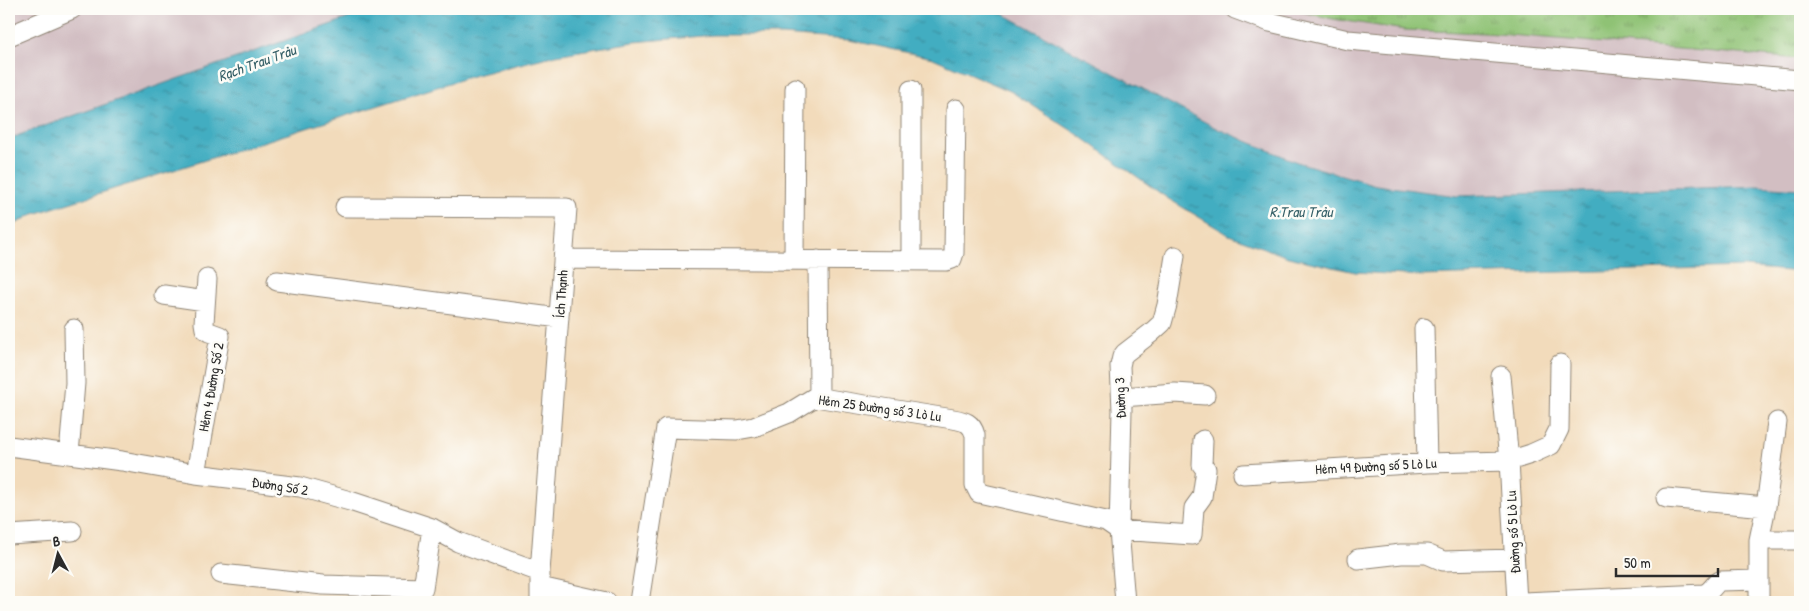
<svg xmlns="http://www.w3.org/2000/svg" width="1809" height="611" font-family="'Patrick Hand',sans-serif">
<defs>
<pattern id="grass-tufts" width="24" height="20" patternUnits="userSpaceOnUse" patternTransform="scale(1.25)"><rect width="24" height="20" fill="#8fc274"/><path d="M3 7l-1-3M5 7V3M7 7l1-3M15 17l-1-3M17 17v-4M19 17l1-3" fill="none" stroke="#759e5f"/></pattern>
<pattern id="water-ripples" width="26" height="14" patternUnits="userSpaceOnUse" patternTransform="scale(1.25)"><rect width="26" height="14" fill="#43adc1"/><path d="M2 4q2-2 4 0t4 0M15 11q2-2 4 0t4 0" fill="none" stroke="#388d9d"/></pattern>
</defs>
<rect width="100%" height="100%" fill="#fdfcf7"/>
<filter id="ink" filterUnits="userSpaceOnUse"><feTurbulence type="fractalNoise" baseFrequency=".02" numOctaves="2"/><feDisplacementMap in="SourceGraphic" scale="10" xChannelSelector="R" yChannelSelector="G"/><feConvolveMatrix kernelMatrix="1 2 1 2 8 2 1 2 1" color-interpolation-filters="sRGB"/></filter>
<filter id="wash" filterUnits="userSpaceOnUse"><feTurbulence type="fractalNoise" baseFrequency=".0096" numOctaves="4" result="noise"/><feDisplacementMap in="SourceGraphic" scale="20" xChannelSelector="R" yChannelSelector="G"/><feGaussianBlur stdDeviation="1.12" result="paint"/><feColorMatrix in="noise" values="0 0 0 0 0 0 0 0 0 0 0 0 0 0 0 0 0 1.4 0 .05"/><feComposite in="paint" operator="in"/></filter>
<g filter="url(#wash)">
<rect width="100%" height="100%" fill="#f2dbbb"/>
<path fill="#d2bec2" d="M9 9H374L19 135 9 140Z
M994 9H1800V189L1757 186 1457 196 1376 185 1297 162 1218 129Z"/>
<path fill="url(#grass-tufts)" stroke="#5d7650" d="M1289 9H1800V59L1485 33 1405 30 1333 19Z"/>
<path fill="url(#water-ripples)" stroke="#376c76" d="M374 9H994L1218 129 1297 162 1376 185 1457 196 1757 186 1800 189V272L1744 267 1421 276 1355 272 1288 257 1229 235 1167 198 1077 134 1010 91 933 58 849 40 782 35H714L634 42 556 55 472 76 31 215 9 228V140L19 135Z"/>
</g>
<g filter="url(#ink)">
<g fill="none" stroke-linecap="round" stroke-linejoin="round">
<defs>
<path id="minor" d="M1235 9 1270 22 1348 40 1800 80
M9 36 72 9
M345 207 567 208 540 572V602
M563 259 946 261 952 259 954 253 956 109
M794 260 795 88
M818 260 819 397
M911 260V90
M277 281 559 318
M164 295 205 301
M1424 328 1427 463
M1501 376 1509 461 1517 602
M1122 397 1175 393 1205 395
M9 446 122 461 196 474 300 487 350 501 432 528 458 542 540 572
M69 454 75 383 74 329
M196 474 220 336 209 332 205 329 204 323 207 279
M1243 474 1427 463 1509 461 1531 454 1551 445 1559 429 1560 364
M1666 498 1766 507 1759 540
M1766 507 1777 422
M1119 530 1192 535 1194 508 1202 497 1206 469 1202 465 1203 440
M9 535 72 531
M1358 559 1401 554H1427L1443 561 1514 559
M221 574 323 585 423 588 432 528
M540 587 607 602
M639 602 666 428 737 430 754 427 789 413 815 397 953 419C965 421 972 423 975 435V485L979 493 1106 521 1119 530
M1125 602 1119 530 1122 410 1120 366 1122 357 1125 353 1151 333 1162 323 1167 305 1175 256
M1524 602 1704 594C1713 591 1713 584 1720 581L1759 580
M1759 602V540H1800"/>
</defs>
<use href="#minor" stroke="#8e8373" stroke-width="21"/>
<use href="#minor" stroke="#fff" stroke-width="19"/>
</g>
</g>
<g text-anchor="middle" stroke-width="5" stroke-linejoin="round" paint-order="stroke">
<g font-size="14" fill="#2b2b2b" stroke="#fdfcf7">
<text transform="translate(561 294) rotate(-86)" y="5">Ích Thạnh</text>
<text transform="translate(211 387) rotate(-80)" y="5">Hẻm 4 Đường Số 2</text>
<text transform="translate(1120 398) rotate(-92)" y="5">Đường 3</text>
<text transform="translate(880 408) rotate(8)" y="5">Hẻm 25 Đường số 3 Lò Lu</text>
<text transform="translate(1376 466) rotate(-3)" y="5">Hẻm 49 Đường số 5 Lò Lu</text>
<text transform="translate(280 486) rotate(9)" y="5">Đường Số 2</text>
<text transform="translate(1513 532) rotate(-93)" y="5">Đường số 5 Lò Lu</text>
</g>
<g font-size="15" font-style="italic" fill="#355f67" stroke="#fdfcf7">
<text transform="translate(257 63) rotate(-20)" y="5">Rạch Trau Trảu</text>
<text x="1301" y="217">R.Trau Trảu</text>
</g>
</g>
<rect width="1809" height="611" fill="none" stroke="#fdfcf7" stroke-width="30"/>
<g transform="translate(58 554) rotate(353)" stroke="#fdfcf7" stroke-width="4" paint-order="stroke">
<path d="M0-4L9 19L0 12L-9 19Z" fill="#2b2b2b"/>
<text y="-8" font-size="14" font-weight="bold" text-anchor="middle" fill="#2b2b2b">B</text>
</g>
<path d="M1616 568v8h102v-8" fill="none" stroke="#2b2b2b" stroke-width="2.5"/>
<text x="1624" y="568" font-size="15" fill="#2b2b2b" stroke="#fdfcf7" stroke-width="4" paint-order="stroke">50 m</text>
</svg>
